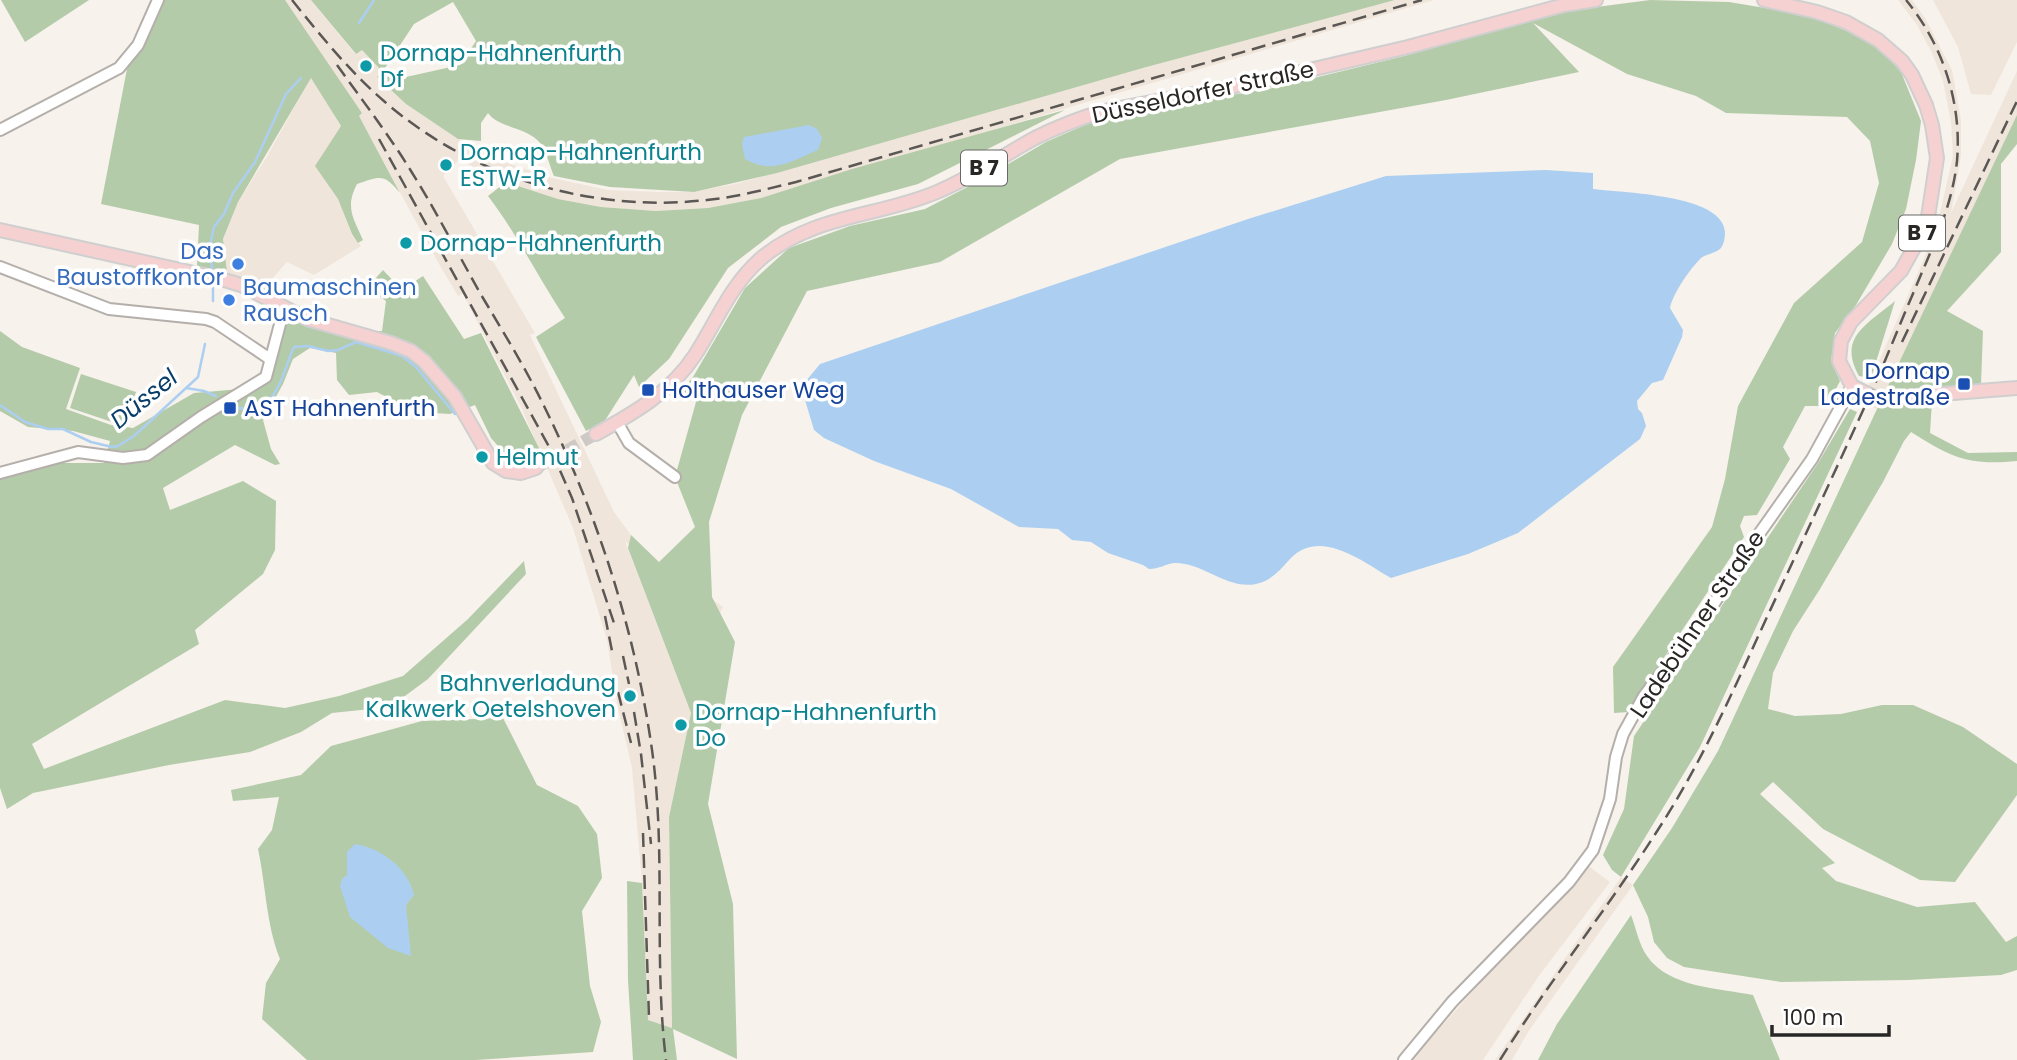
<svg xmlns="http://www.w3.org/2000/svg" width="2017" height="1060" font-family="Poppins,sans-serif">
<rect width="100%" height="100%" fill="#f7f2ec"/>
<path fill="#f0e5da" d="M285 0H311L355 54 361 49 383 71 377 77 406 104 458 139 513 165 552 178 608 190 659 192H694L739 183 1143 68 1395 0H1434L761 198 708 208 656 211 601 207 558 199 506 182 459 160 443 176 535 333 530 335 614 512 631 535 660 564 723 607 719 615 656 570 625 541 691 713 669 817 672 1028 648 1020 642 883 632 768 618 708 607 640 573 528 521 407 463 294 458 296 439 264 358 115 362 113Z
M1898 0H1912L1925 18 1952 70 1961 120V156L1951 213 2017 71V122L1877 409 1861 402 1924 259 1939 217 1953 156 1951 122 1943 81 1932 53 1917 25Z
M1933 0H2017V42L1991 95 1971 94 1958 47Z
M311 77 341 127 330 188 338 199 352 235 361 246 314 275 287 262 263 289 227 272 223 239 238 202 266 158Z
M1587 865 1610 882 1538 977 1483 1060H1411Z
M1621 877 1633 885 1528 1032 1512 1060H1495Z"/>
<path fill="#b4cba9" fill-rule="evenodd" d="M1 0H89L25 42Z
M162 0H285L362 113 359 116 400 193C384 173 380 176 357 184 345 207 353 218 363 240L358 243 352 234 338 199 315 166 341 126 311 78 238 202 223 239 227 272 197 266 199 225 101 204 127 69 142 44Z
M311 0H1395L1143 68 777 173 694 192 610 187 554 176C550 167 547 153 541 144 528 127 498 128 488 113L481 123V141L458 139 406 104 377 77 382 71 362 50 356 54ZM453 2 476 41 460 65 397 79 383 71 414 24Z
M1650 0 1729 2 1807 15 1874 42 1901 72 1921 121 1916 160 1906 209 1892 244 1856 305 1835 333 1831 361 1840 381 1827 406H1805L1783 447 1790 459 1757 515 1744 516 1740 526 1744 537 1628 712 1614 713 1613 667 1712 527 1725 479 1738 406 1794 303 1862 242 1879 183 1870 141 1847 117 1726 113 1696 96 1627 74 1533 23 1579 72 1446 100 1120 159 940 262 807 291 742 415 709 522 712 597 735 642 708 804 733 904 737 1059 673 1029 677 1060H633L628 980 627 881 642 883 648 1020 672 1028 669 817 691 713 628 548 631 535 659 562 695 527 675 477 696 402 681 391 693 377 745 288 789 248 850 226 925 209 979 181 1046 142 1087 124 1135 111 1273 88 1404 56 1566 11Z
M1065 110 918 184 831 208 781 227 728 268 669 359 639 387 634 375 604 422 586 431 536 337 565 318C538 277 517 234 488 196L506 182 558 199 601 207 656 211 708 208 761 198 852 169Z
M2017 115V144L2001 164V252L1947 311 1983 331 1981 384 1932 401 1930 433 1968 453 2017 452V461C1968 466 1951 457 1911 432L1904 441 1883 482 1820 589 1793 631 1773 673 1768 709 1795 716 1841 714 1882 705H1913L1963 727 2017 764V795L1955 882 1920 880 1823 829 1773 782 1760 794 1835 863 1822 868 1836 881 1917 907 1975 902 2006 942 2017 936V970L2001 975 1908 980 1781 982 1684 967 1667 958 1654 942 1648 917 1633 885 1672 828 1718 751 1877 409Z
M383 270 402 290 423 276 464 339 481 333 543 456 511 461 491 438 475 405 450 414 415 412 377 392 349 395 337 380 336 353 310 348 293 359 283 384 263 420 271 449 280 464 275 465 235 445 163 488 170 510 243 481 276 501 275 550 263 574 195 630 199 644 32 744 44 769 225 700 285 708 339 696 403 676 468 619 524 561 526 574 428 679 390 707 332 713 301 732 250 752 169 765 33 793 7 809 0 788V475L55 463H104L110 441 73 431 28 427 0 411V331L22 347 80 368 66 409 111 425 133 428 194 393 240 389 269 371 286 313 336 331H382L386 301 367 288Z
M1895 301 1871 378 1859 376C1837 337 1868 324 1895 301Z
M81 374 136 392 124 426 70 408Z
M1850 409 1857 412 1700 747 1621 877 1612 870 1603 855 1624 809 1634 736 1818 463Z
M503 718 537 785 578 806 597 834 602 878 582 911 590 986 601 1022 593 1052 476 1060H307L262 1019 266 983 280 959C266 924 266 886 258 849L272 830 279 797 233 801 231 790 301 775 331 746 422 721Z
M1631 915C1636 928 1639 945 1647 956 1669 988 1719 988 1753 995L1780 1060H1538L1557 1024Z"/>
<path fill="#accff1" d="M809 125 817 129 822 138 818 150C791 161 773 175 745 159L742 144 744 137Z
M1546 170 1593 173V189C1622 193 1723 194 1725 232 1725 237 1724 244 1721 248 1716 253 1707 254 1701 258 1690 269 1673 293 1670 308L1683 330 1682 337 1663 380 1652 383 1637 401 1638 409 1642 413 1646 426 1640 439 1518 533 1468 554 1391 578C1363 562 1320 527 1290 559 1280 570 1271 581 1256 584 1227 590 1203 562 1174 563 1166 564 1159 569 1149 569L1143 565 1108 553 1091 542 1072 540 1058 529 1019 527 951 489 874 461 824 438 814 430 805 400 806 381 820 364 1248 219 1386 176Z
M355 844C381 848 408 868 414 895L406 905 411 956 388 948 350 917 340 886 342 879 347 875V852Z"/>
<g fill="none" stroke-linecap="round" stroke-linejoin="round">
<path stroke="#accff1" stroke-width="2.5" d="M359 23 374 0
M213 272 209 250 214 227 224 214 233 193 255 162 286 94 301 78
M213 301V282
M186 388 204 391 216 396
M0 405 25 422 48 429H63L91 442 112 447 118 446 134 436 198 377 205 344
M233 407C277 418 280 378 294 347L308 346 328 351 338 350 356 342 402 356 416 367 455 414"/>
<path stroke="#cec9c4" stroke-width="12" stroke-dasharray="12 6" stroke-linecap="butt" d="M536 468 596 434"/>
<defs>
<path id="minor" d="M0 130 119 68 138 45 158 0
M0 267 109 309 206 319 215 322 270 359
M617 422 629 443 675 477
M0 473 78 452 123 458 147 455 201 417 266 377 284 309
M1404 1060 1452 1002 1569 882 1593 850 1610 799 1616 757 1623 734 1644 696 1711 608 1759 534 1812 459 1852 386"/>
<path id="major" d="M1764 0 1817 12 1846 22 1878 40 1902 61 1912 75 1926 105 1932 125 1937 158 1928 217 1924 230 1901 271 1851 322 1841 341 1839 361 1852 386 1878 399 2017 388
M0 230 221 279 241 285 307 319 391 343 411 351 424 361 455 397 493 463 506 471 521 473 536 468
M596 434C634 413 671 392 695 355 717 321 731 283 764 256 817 214 878 217 937 192 971 178 1002 156 1035 138 1057 127 1080 118 1104 111L1267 80 1408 47 1564 5 1596 0"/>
</defs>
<use href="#minor" stroke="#b4afaa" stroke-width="14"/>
<use href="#major" stroke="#d0cfcf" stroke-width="16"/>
<use href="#minor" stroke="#fff" stroke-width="10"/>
<use href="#major" stroke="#f5d1d1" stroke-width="12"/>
<path stroke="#5a5754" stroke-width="2.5" stroke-dasharray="14 7" stroke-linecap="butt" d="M292 0C321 36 350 72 385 102 473 178 592 213 707 200 737 197 767 189 796 182L1422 0
M337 65C362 100 389 135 411 171 436 211 457 252 480 293 502 330 525 367 544 406 596 511 634 627 651 743 667 848 653 955 666 1060
M379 139 552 452 572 498 616 629
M1902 342 2017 101
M605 616 613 656
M623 656 629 684
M618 692 631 743
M634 712 641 754 651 844
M643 833 649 1018
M1500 1060C1555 972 1621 892 1674 804 1710 744 1738 680 1767 617 1800 546 1833 476 1865 406 1882 370 1896 333 1912 296 1930 252 1952 209 1957 161 1962 103 1943 45 1906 0"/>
</g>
<g fill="#0f9aa8" stroke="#fff" stroke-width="2.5">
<circle cx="366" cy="66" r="7"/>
<circle cx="446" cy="165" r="7"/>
<circle cx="406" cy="243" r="7"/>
<circle cx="482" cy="457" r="7"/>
<circle cx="630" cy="696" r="7"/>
<circle cx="681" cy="725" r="7"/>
</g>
<g fill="#3f7fe0" stroke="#fff" stroke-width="2.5">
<circle cx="238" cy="264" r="7"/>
<circle cx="229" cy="300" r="7"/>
</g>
<g fill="#1a4fb4" stroke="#fff" stroke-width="2.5">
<rect x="1957" y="377" width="14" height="14" rx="3.5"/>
<rect x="641" y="383" width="14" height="14" rx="3.5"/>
<rect x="223" y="401" width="14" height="14" rx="3.5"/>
</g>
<g text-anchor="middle" stroke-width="7" stroke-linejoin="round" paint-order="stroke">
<g fill="#fff" stroke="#696866" stroke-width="2">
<rect x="961" y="150.5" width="46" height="35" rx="5"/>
<rect x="1899" y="215.5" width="46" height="35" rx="5"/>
</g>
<g font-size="21" font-weight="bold" fill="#292725">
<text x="984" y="175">B 7</text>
<text x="1922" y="240">B 7</text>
</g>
<g font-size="23" fill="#0d838f" stroke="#fff" text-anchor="start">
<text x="380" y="61">Dornap-Hahnenfurth<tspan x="380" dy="26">Df</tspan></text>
<text x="460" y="160">Dornap-Hahnenfurth<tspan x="460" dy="26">ESTW-R</tspan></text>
<text x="420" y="251">Dornap-Hahnenfurth</text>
<text x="496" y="465">Helmut</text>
<text x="616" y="691" text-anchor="end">Bahnverladung<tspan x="616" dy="26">Kalkwerk Oetelshoven</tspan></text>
<text x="695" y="720">Dornap-Hahnenfurth<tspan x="695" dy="26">Do</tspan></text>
</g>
<g font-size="23" fill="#292725" stroke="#fff">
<text transform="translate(1203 92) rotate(-12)" y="8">Düsseldorfer Straße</text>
<text transform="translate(1697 624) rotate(-56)" y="8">Ladebühner Straße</text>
</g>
<g font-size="23" fill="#366cbe" stroke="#fff" text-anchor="end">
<text x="224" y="259">Das<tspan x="224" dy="26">Baustoffkontor</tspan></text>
<text x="243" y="295" text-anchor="start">Baumaschinen<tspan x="243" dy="26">Rausch</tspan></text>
</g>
<g font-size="23" fill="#164399" stroke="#fff" text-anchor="start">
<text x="1950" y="379" text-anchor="end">Dornap<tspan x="1950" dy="26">Ladestraße</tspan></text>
<text x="662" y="398">Holthauser Weg</text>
<text x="244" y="416">AST Hahnenfurth</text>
</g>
<g font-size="24" font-style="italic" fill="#073d68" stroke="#fff">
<text transform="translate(144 399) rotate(-39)" y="8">Düssel</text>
</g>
</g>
<path d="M1772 1025v10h117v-10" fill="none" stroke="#292725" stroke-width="3.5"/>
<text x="1783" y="1025" font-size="21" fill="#292725" stroke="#ffffff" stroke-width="5" paint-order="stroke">100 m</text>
</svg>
